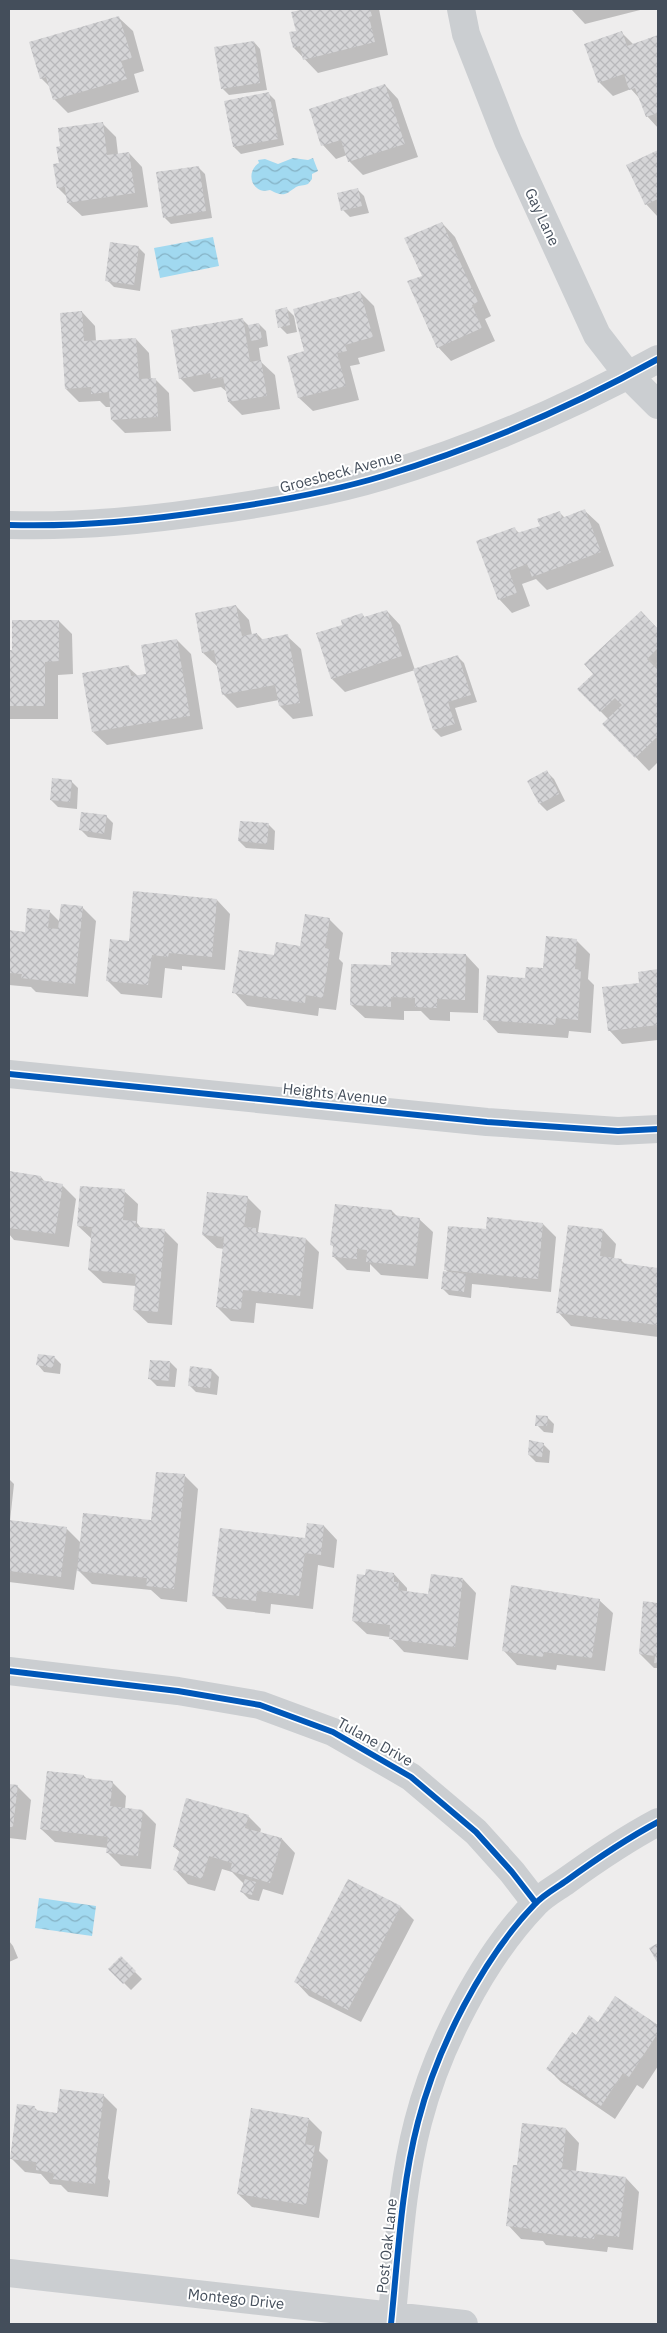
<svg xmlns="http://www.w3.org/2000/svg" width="667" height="2333" font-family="'IBM Plex Sans',sans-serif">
<defs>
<pattern id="water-waves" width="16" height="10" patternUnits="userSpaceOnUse" patternTransform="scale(1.25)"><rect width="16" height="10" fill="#a1d9f0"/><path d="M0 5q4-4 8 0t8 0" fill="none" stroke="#85b2c5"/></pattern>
<pattern id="building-cross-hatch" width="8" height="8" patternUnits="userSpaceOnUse" patternTransform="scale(1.25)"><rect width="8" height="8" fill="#d5d5d7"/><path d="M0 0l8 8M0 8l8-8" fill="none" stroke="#b8b8bb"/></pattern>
</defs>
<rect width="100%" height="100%" fill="#eeeded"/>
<path fill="url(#water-waves)" d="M293 158 308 160 313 158 318 171 312 174V179L308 184C304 186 299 185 296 187 285 195 284 197 270 190 253 195 244 173 259 163L258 160 265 159 278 164Z
M213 237 219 266 160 278 154 248Z
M39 1898 96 1906 92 1936 35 1928Z"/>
<path fill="#0003" d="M310 9H379L388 55 318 73 294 48 297 32 292 13Z
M571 9H644L585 24Z
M119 18 133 31 144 71 134 74 139 92 68 113 54 99 51 88 41 78Z
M622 33 634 45 658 36V128L647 116 640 99 631 89 613 96 599 82Z
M254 42 260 49 267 90 229 95 222 88Z
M385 85 398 99 418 157 363 175 349 161 347 155 336 159 323 145Z
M268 93 275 100 284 145 241 154 234 147Z
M102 123 116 137 118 154 129 153 142 167 148 207 82 216 68 203 67 197 58 188 60 164Z
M658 152V217L646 204 628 165Z
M198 167 205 174 212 218 171 224 164 217Z
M357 189 364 196 369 213 350 217 343 210Z
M442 223 455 237 491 316 485 319 495 341 451 361 438 347 423 276Z
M138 247 145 254 140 291 114 287 107 280Z
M360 292 374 306 385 351 358 358 360 364 350 366 359 400 313 411 299 398 289 356 305 352Z
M287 309 294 316 297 332 287 334 280 327Z
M82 312 95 326 96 341 136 339 149 353 151 380 155 379 169 393 171 431 125 433 112 420 111 407H106L100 401 79 402 66 389Z
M242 319 249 326 259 324 266 331 268 346 259 348 261 362 275 375 280 409 242 415 229 402 227 392 221 387 194 392 180 378Z
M585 511 599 524 614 566 547 590 536 579 522 584 530 606 512 613 499 599 515 529 520 534 541 527 559 512 565 518Z
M236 606 249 620 252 635 257 634 263 640 287 636 301 649 313 716 293 719 280 706 279 700 237 708 223 694 217 666 203 653Z
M387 611 400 625 415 670 457 656 464 663 477 702 455 708 462 730 441 737 434 730 415 670 345 692 332 679 344 626 362 614 365 618Z
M640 612 658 630V762L649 771 604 724 608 719 579 689 595 674Z
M59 621 72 634 73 674 58 675V719H9V652H14Z
M177 640 191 654 203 729 107 745 93 732 128 667 138 676 147 675Z
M547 772 554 779 565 801 547 811 540 804 529 781Z
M71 781 78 788 77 809 58 807 51 800Z
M106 816 113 823 111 840 88 837 81 830Z
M268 824 275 831 274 850 246 848 239 841Z
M217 900 230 914 225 970 182 966V970L165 968 162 998 121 994 107 980 130 942Z
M82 907 96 921 88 997 36 992 31 987 9 985V931L26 933 49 911 60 922Z
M329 919 343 933 339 959 343 963 336 1010 319 1008 318 1016 247 1006 234 992 276 957 301 947Z
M576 940 590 954 588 979 594 985 591 1033 569 1031 568 1038 498 1033 485 1019 545 970Z
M466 955 479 969 478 1013 450 1012V1021L430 1020 421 1011H404V1020L365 1018 351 1005 392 966Z
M658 971V1040L622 1044 609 1030 641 984 640 973Z
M9 1173 41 1177 46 1183 62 1185 76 1199 69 1247 14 1240 9 1234Z
M124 1191 138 1204 137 1223 142 1229 165 1231 178 1244 172 1325 148 1323 134 1310 136 1286 103 1283 89 1270 92 1239 78 1226Z
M247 1197 261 1211 258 1232 260 1234 306 1239 319 1252 313 1309 256 1303 254 1323 231 1321 217 1307 224 1249 217 1248 203 1235Z
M392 1211 397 1216 419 1219 433 1232 428 1279 381 1275 370 1264V1272L347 1270 333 1256 334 1248 332 1245Z
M489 1219 543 1224 556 1237 551 1292 472 1284 471 1298 449 1295 442 1288 449 1273 445 1269 487 1231Z
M603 1230 616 1244 614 1259 621 1260 626 1265 658 1269V1337L571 1326 558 1312Z
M54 1357 61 1364 60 1374 44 1372 38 1365Z
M170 1362 177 1369 175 1387 157 1386 150 1379Z
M212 1370 219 1377 217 1395 196 1392 189 1385Z
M547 1417 554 1424 553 1433 544 1432 537 1425Z
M543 1444 550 1451 549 1463 536 1462 529 1455Z
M185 1476 198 1489 187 1602 161 1599 151 1590 92 1584 77 1569 74 1590 9 1582V1479L14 1484 10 1521 66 1528 81 1543 152 1522Z
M324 1526 337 1540 334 1568 318 1565 313 1609 271 1604 270 1614 227 1609 213 1595 306 1539Z
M394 1574 407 1588V1593L429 1595 463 1579 476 1593 468 1660 404 1652 390 1637 367 1634 353 1621Z
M599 1600 613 1613 605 1671 557 1665 556 1670 517 1665 504 1651Z
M644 1603 658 1604V1668H654L640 1654Z
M84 1776 88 1780 112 1782 126 1796 125 1809 143 1811 156 1824 151 1869 121 1866 107 1852 108 1848 55 1842 41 1829Z
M9 1785 17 1786 31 1800 26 1840 9 1838Z
M248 1816 261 1829 260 1833 282 1839 295 1853 283 1895 263 1889 259 1901 249 1899 242 1892 244 1884 232 1872 222 1869 215 1891 188 1884 175 1870 180 1852 174 1847Z
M349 1880 401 1907 414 1920 361 2022 309 1996 296 1982Z
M9 1941 13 1946 18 1958 9 1962Z
M121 1958 142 1979 131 1990 110 1969Z
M615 1998 658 2027V2066L643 2089 637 2085 615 2119 561 2082 548 2069 577 2037 598 2023Z
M103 2095 117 2109 108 2178 110 2181 108 2197 68 2192 61 2185 50 2184 41 2174 25 2172 12 2159 34 2107 39 2112 58 2114Z
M309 2119 322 2132 319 2151 328 2160 319 2218 252 2207 238 2194Z
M566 2129 579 2143 576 2172 626 2178 639 2192 633 2250 608 2247 607 2252 546 2245 543 2241 521 2239 508 2225 518 2167Z"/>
<path fill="url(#building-cross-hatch)" d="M305 9H370L372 16 369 17 375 42 303 60 300 46 293 48 289 32 296 31 291 12Z
M119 16 132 58 121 61 127 79 53 100 46 77 40 79 29 42Z
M622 31 627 46 658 35V113L646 117 635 88 629 90 624 74 598 83 584 44Z
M254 41 260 83 221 89 214 47Z
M385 84 405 144 348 162 341 140 321 146 309 109Z
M269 92 278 139 233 147 224 101Z
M103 122 107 155 129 152 135 193 67 203 65 187 57 188 53 164 59 163 56 147 60 146 58 128Z
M658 150V199L645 205 626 165Z
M199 166 206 211 163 218 156 172Z
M358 188 362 206 341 211 337 193Z
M442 222 478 302 472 305 482 328 437 348 407 281 422 276 404 238Z
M110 242 139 246 134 285 105 281Z
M360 291 373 337 345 345 347 351 337 353 346 386 298 398 287 356 304 351 293 309Z
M287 307 290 325 278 328 275 310Z
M82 311 84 341 136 338 139 379 156 378 158 417 111 420 109 392 91 394V387L65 389 60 313Z
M243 318 250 362 261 360 267 396 228 402 223 377 211 379 210 373 179 379 171 330Z
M259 323 262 339 251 341 248 325Z
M585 509 601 552 532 577 527 564 509 571 517 593 498 600 476 541 515 527 517 533 540 526 537 519 560 511 562 518Z
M236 605 242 636 257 633 258 640 288 634 300 703 279 706 275 685 222 695 214 650 202 653 195 613Z
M387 610 402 656 331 679 316 633 342 625 341 620 362 613 364 617Z
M641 611 658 629V648L647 659 658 670V736L635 758 602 724 622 705 615 698 600 712 577 689 593 674 584 664Z
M12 620H59V661L45 662V706H9V650H12Z
M177 639 190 716 92 732 82 673 129 665 131 676 146 674 141 645Z
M458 655 471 695 448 702 455 724 433 730 413 669Z
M547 770 559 794 539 804 527 781Z
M52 778 72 780 70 802 50 800Z
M81 812 107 815 104 834 79 830Z
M240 821 269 823 267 844 238 841Z
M133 891 217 899 212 957 169 953 168 957 152 955 148 985 106 981 110 939 129 941Z
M61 904 83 906 75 984 21 978 22 974 9 973V930L25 932 27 908 50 910 48 928 58 929Z
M305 914 330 918 325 948 330 949 323 998 306 995 305 1003 232 993 239 950 274 955 276 942 300 946Z
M546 936 577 939 575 969 581 970 578 1020 556 1018 555 1025 483 1020 487 975 525 978 526 967 543 968Z
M391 952 466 954 465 1000 437 999V1008L415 1007V998L391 997V1007L350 1005 351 964 391 965Z
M658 969V1025L608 1031 602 987 639 983 638 972Z
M9 1171 41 1176V1180L63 1184 55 1234 9 1228Z
M80 1186 125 1189 123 1220 136 1221 135 1227 165 1229 158 1312 133 1310 136 1274 88 1270 92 1227 77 1226Z
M207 1192 248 1196 244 1227 256 1228V1232L306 1238 300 1296 243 1290 241 1310 216 1307 224 1237 202 1235Z
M335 1204 392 1210V1215L420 1218 415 1266 366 1262 367 1250 357 1249V1259L332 1257 333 1246 330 1245Z
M487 1217 543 1223 538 1279 444 1270 448 1226 486 1229Z
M568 1225 603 1229 600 1256 622 1259 621 1263 658 1268 657 1325 556 1313Z
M443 1271 466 1274 464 1292 441 1289Z
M38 1354 55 1356 53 1368 36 1365Z
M150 1360 170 1361 169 1381 148 1379Z
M190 1366 212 1369 210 1388 188 1386Z
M536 1415 548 1416 547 1426H535Z
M529 1440 544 1443 542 1457 528 1455Z
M156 1472 185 1474 174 1589 146 1586 147 1578 77 1571 83 1513 151 1520Z
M9 1520 67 1527 61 1577 9 1571Z
M307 1523 324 1525 321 1555 305 1553 299 1596 257 1591 256 1601 212 1596 220 1528 305 1538Z
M366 1569 394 1573V1582H399L398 1590 428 1594 431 1574 463 1578 455 1647 389 1639 390 1625 352 1621 357 1574 365 1575Z
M511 1585 600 1599 592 1658 544 1652 543 1657 502 1651Z
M643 1601 658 1603V1664L654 1663 655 1656 639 1654Z
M47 1771 84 1775V1778L113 1781 110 1806 143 1810 138 1856 106 1853 108 1837 40 1829Z
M9 1784 18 1785 13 1827H9Z
M186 1798 249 1815 245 1828 282 1838 270 1883 230 1871 232 1863 209 1856 202 1879 173 1870 180 1849 173 1847Z
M245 1879 256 1882 252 1895 240 1892Z
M348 1879 401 1906 348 2010 294 1982Z
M658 1943V1964L649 1948Z
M121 1956 136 1971 123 1984 108 1969Z
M615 1996 658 2025V2033L629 2077 623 2073 601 2106 546 2069 572 2032 576 2035 589 2015 598 2022Z
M60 2089 104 2094 95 2166H97L95 2184 53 2179 54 2173 36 2170V2162L10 2159 17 2104 35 2106V2110L57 2113Z
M251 2108 309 2118 305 2144 315 2146 306 2205 237 2194Z
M522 2123 566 2128 562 2169 626 2177 619 2237 595 2234 594 2239 532 2232V2229L506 2226 513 2165H517Z"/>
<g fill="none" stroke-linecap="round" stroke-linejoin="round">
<path stroke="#cbced1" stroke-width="28" d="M461 9 466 34 508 141 597 335 628 375 658 405
M9 525C76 527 142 521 209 511 267 503 327 493 383 476 479 447 571 407 658 359
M9 1074 487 1122 618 1131 658 1129
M9 1671 178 1691 260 1705 333 1732 411 1777 476 1832 512 1872 536 1903
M9 2273 464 2324
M391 2324C398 2257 401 2187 418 2122 437 2048 482 1959 535 1904 543 1895 556 1888 566 1881 595 1860 626 1839 658 1822"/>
<defs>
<path id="cycleway" d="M9 525C76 527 142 521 209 511 267 503 327 493 383 476 479 447 571 407 658 359
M9 1074 487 1122 618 1131 658 1129
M9 1671 178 1691 260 1705 333 1732 411 1777 476 1832 512 1872 536 1903
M391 2324C398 2257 401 2187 418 2122 437 2048 482 1959 535 1904 543 1895 556 1888 566 1881 595 1860 626 1839 658 1822"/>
</defs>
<use href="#cycleway" stroke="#fff" stroke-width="9"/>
<use href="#cycleway" stroke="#0057b8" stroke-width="6"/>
</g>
<g text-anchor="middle" stroke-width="4" stroke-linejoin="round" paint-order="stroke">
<g font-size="15" fill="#444e5b" stroke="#fff">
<text transform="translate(542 217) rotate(65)" y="5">Gay Lane</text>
<text transform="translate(341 472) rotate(-15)" y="5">Groesbeck Avenue</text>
<text transform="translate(335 1094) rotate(6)" y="5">Heights Avenue</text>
<text transform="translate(375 1742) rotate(29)" y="5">Tulane Drive</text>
<text transform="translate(387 2246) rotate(-84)" y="5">Post Oak Lane</text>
<text transform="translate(236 2299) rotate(6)" y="5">Montego Drive</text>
</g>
</g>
<rect width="667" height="2333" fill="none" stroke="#444e5b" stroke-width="20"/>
</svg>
